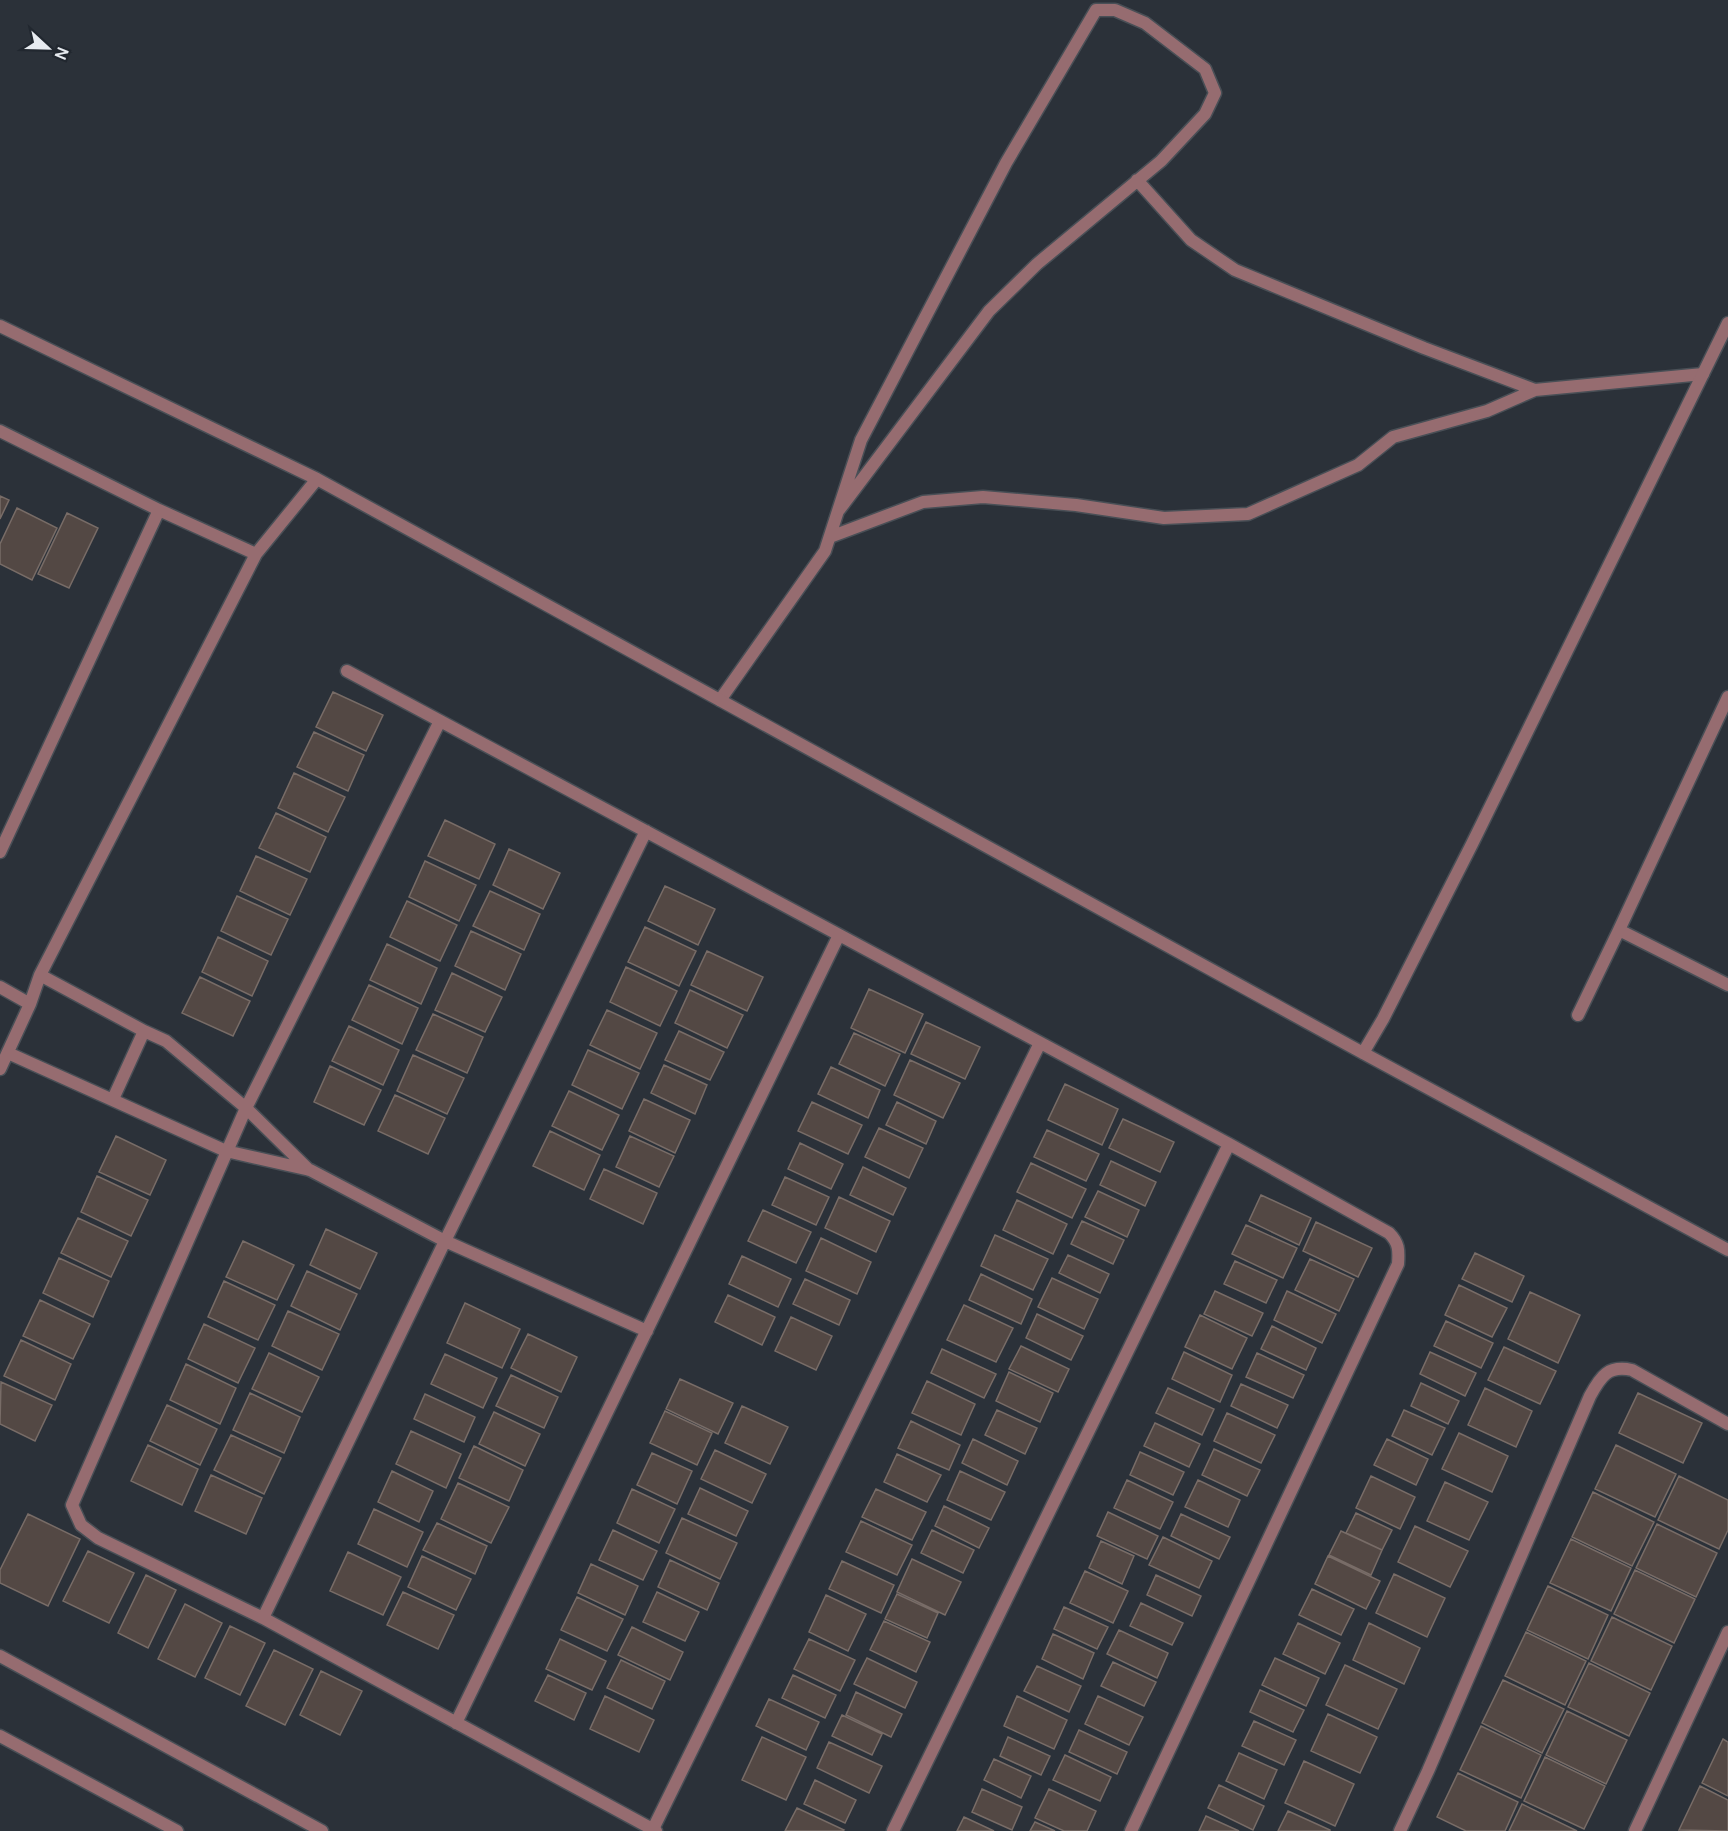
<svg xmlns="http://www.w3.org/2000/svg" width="1728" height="1831" font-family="Manrope,sans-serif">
<rect width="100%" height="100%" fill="#2b3139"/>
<path fill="#534844" stroke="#786c67" stroke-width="1.5" d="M0 496 9 500 0 519Z
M17 508 57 528 32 580 0 564V544Z
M67 513 98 528 69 588 38 574Z
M333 692 383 715 366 751 316 727Z
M314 732 364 755 348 791 297 767Z
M294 773 345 797 328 832 278 808Z
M276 813 326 837 310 872 259 848Z
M445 820 495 844 479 879 428 856Z
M509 849 560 873 543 909 493 885Z
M256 856 307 879 290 915 240 891Z
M425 861 476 885 459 921 409 897Z
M665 886 715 909 698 945 648 921Z
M490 891 540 914 524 950 473 926Z
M237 896 288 919 271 955 221 931Z
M407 901 457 925 440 961 390 937Z
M645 927 696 951 679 986 628 962Z
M471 931 521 954 505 990 455 966Z
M218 937 268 961 252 996 202 972Z
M387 944 437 968 421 1004 370 980Z
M707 951 763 977 747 1011 691 985Z
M626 967 677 991 660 1026 610 1002Z
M452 973 502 997 485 1032 435 1010Z
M200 977 250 1001 233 1036 182 1013Z
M369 985 418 1008 402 1044 352 1020Z
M869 989 923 1014 905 1053 851 1028Z
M690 990 743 1015 727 1048 675 1023Z
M607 1010 657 1033 640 1069 590 1045Z
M433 1014 483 1037 467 1073 416 1050Z
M926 1022 980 1047 965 1079 911 1054Z
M349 1026 399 1050 383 1085 332 1061Z
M679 1031 724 1052 710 1080 665 1060Z
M854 1033 900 1054 885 1086 839 1064Z
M588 1050 639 1073 622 1109 572 1085Z
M413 1055 464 1078 447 1114 397 1091Z
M910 1060 960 1083 943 1118 894 1095Z
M664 1065 707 1085 695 1114 651 1093Z
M330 1066 381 1090 364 1125 314 1102Z
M831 1067 880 1090 868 1118 818 1094Z
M1065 1084 1118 1109 1102 1145 1048 1120Z
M569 1091 619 1115 602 1150 552 1126Z
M395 1095 445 1118 428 1154 378 1131Z
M644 1099 690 1120 675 1153 629 1131Z
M812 1102 862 1125 848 1154 798 1131Z
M897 1102 936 1121 926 1144 886 1125Z
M1123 1119 1174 1142 1160 1172 1109 1148Z
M879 1128 923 1148 909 1178 865 1157Z
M1047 1130 1099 1154 1086 1181 1034 1157Z
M550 1131 600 1155 584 1190 533 1166Z
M116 1136 166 1160 150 1195 99 1172Z
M630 1136 674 1156 659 1187 616 1167Z
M800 1143 843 1164 831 1189 788 1169Z
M1111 1161 1156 1182 1145 1206 1100 1185Z
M1031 1163 1086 1189 1072 1218 1017 1192Z
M863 1167 906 1188 893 1215 850 1195Z
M604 1169 657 1193 643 1224 590 1199Z
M97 1176 148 1200 131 1236 81 1212Z
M785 1177 829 1197 816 1225 772 1205Z
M1098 1191 1139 1210 1127 1237 1085 1217Z
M1261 1195 1311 1218 1299 1245 1249 1221Z
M839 1197 890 1221 876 1252 825 1228Z
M1017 1200 1067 1224 1053 1254 1003 1230Z
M763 1210 811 1232 796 1263 748 1241Z
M78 1218 128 1241 111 1277 61 1253Z
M1082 1221 1124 1240 1113 1264 1071 1244Z
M1316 1222 1372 1248 1358 1277 1303 1251Z
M1246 1225 1297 1248 1283 1278 1232 1254Z
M326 1229 377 1253 360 1289 310 1265Z
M995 1235 1048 1259 1033 1290 981 1266Z
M821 1238 871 1262 857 1294 806 1271Z
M243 1241 294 1265 277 1300 226 1277Z
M1475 1253 1524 1276 1512 1302 1462 1279Z
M1068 1255 1109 1274 1100 1293 1059 1273Z
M742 1256 791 1279 778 1307 729 1284Z
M59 1258 109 1281 93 1317 43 1293Z
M1310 1259 1354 1279 1339 1311 1295 1290Z
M1235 1261 1277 1280 1266 1303 1224 1284Z
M307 1271 357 1294 340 1330 291 1306Z
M981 1274 1032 1299 1021 1324 969 1300Z
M1052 1278 1098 1299 1084 1329 1038 1307Z
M805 1279 850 1300 839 1325 793 1304Z
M224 1281 275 1305 258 1340 208 1317Z
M1459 1285 1507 1308 1492 1337 1445 1315Z
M1215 1291 1263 1313 1252 1336 1204 1314Z
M1287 1291 1336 1314 1322 1343 1274 1320Z
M1530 1292 1580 1315 1558 1363 1508 1339Z
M728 1295 775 1317 762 1345 715 1322Z
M40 1300 90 1324 73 1359 23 1336Z
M465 1303 520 1329 502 1368 447 1343Z
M964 1305 1013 1328 996 1362 947 1340Z
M288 1311 339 1334 322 1370 272 1346Z
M1037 1314 1083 1336 1071 1360 1026 1338Z
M1200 1315 1247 1338 1232 1369 1185 1347Z
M791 1317 832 1336 816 1370 775 1351Z
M1446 1321 1493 1343 1481 1368 1434 1346Z
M204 1324 255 1348 238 1383 188 1359Z
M1272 1326 1316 1348 1306 1370 1261 1349Z
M528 1334 577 1357 561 1392 511 1368Z
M21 1340 71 1364 55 1400 4 1376Z
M1021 1346 1069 1369 1058 1392 1009 1369Z
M1504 1347 1556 1371 1540 1404 1488 1380Z
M942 1349 996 1374 984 1398 931 1373Z
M1184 1352 1232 1375 1220 1402 1172 1379Z
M1430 1352 1476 1373 1465 1396 1420 1374Z
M269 1353 319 1377 302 1412 252 1389Z
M1257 1353 1304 1375 1293 1398 1246 1377Z
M445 1354 497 1378 483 1408 431 1384Z
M186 1364 236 1388 220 1424 170 1400Z
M1009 1372 1053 1393 1040 1422 996 1401Z
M511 1375 558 1397 544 1428 496 1406Z
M680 1379 733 1403 718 1434 666 1409Z
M927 1381 975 1404 961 1435 912 1413Z
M1 1382 52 1405 35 1441 0 1424Z
M1421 1383 1459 1401 1448 1424 1411 1406Z
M1241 1384 1288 1405 1277 1428 1231 1406Z
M1168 1388 1214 1409 1202 1435 1156 1413Z
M1485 1388 1532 1411 1516 1447 1468 1425Z
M250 1393 300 1417 284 1453 233 1430Z
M1638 1393 1702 1423 1683 1463 1619 1433Z
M425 1394 475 1417 464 1442 414 1419Z
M167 1405 217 1429 200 1465 150 1441Z
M742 1406 788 1427 770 1464 725 1443Z
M997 1410 1037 1428 1025 1454 985 1435Z
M1404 1410 1445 1428 1432 1455 1392 1436Z
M665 1411 712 1433 697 1465 650 1443Z
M494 1412 540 1434 525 1466 479 1444Z
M1227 1413 1275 1435 1261 1463 1214 1441Z
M911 1421 960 1445 949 1470 898 1448Z
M1155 1423 1200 1444 1189 1467 1144 1446Z
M411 1431 461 1454 446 1488 396 1464Z
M1459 1433 1508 1456 1492 1492 1442 1469Z
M231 1435 281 1458 264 1494 214 1470Z
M973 1439 1018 1461 1007 1485 962 1463Z
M1387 1439 1428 1459 1416 1485 1374 1465Z
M148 1445 198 1469 182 1505 131 1481Z
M1616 1445 1676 1474 1655 1517 1595 1489Z
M474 1446 523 1470 509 1501 459 1478Z
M1214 1449 1260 1470 1247 1496 1202 1475Z
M715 1450 766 1474 752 1503 701 1479Z
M1140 1452 1184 1472 1173 1495 1130 1475Z
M652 1453 692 1471 677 1504 637 1485Z
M897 1454 941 1475 927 1502 884 1482Z
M392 1471 433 1491 419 1522 378 1502Z
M960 1471 1005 1492 991 1520 947 1500Z
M211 1475 262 1498 246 1534 195 1511Z
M1371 1476 1415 1497 1400 1529 1356 1508Z
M1679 1476 1728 1500V1530L1719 1549 1658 1520Z
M1127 1480 1173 1502 1160 1529 1114 1508Z
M1198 1480 1240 1500 1228 1527 1185 1507Z
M1445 1482 1488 1502 1469 1540 1427 1521Z
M458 1483 509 1507 491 1543 441 1519Z
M700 1488 748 1511 736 1536 688 1514Z
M632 1489 675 1509 659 1543 617 1523Z
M876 1489 926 1512 912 1540 862 1517Z
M1593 1492 1654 1522 1632 1566 1572 1537Z
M944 1506 989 1528 979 1548 935 1526Z
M374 1509 423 1532 407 1567 358 1544Z
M1108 1512 1158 1536 1147 1559 1097 1536Z
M1356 1513 1392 1530 1382 1550 1346 1533Z
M28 1514 80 1539 48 1606 0 1583V1570Z
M1181 1514 1230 1537 1219 1559 1171 1536Z
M682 1518 737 1543 720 1579 666 1553Z
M861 1521 912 1545 897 1575 846 1552Z
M437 1523 487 1546 475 1574 423 1550Z
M1657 1524 1717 1553 1696 1597 1636 1568Z
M1415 1526 1468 1551 1450 1587 1398 1562Z
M613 1530 657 1551 643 1580 599 1560Z
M932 1530 974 1550 963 1573 921 1553Z
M1341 1531 1382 1550 1371 1575 1329 1555Z
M1163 1537 1212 1561 1199 1588 1149 1565Z
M1571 1539 1631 1568 1611 1611 1550 1583Z
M1101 1541 1134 1556 1122 1584 1089 1568Z
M88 1551 134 1573 109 1623 63 1601Z
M348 1552 401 1577 383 1615 330 1591Z
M422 1556 471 1579 456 1610 408 1587Z
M1328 1556 1380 1581 1366 1609 1315 1584Z
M912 1559 961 1582 945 1615 897 1592Z
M670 1560 719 1583 707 1610 658 1587Z
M842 1561 894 1585 881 1613 829 1589Z
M591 1564 638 1586 625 1615 578 1593Z
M1635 1570 1695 1599 1674 1643 1614 1614Z
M1085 1571 1128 1591 1113 1623 1070 1603Z
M1394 1574 1445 1598 1427 1637 1376 1613Z
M146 1575 176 1590 148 1648 118 1633Z
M1156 1575 1201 1596 1192 1616 1147 1595Z
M1548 1586 1608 1615 1588 1659 1527 1630Z
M1312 1589 1354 1609 1341 1635 1299 1615Z
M403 1592 454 1615 438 1649 387 1625Z
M657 1592 699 1612 685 1641 643 1622Z
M897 1594 938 1613 927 1638 885 1619Z
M826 1595 866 1614 848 1651 809 1632Z
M577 1597 623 1619 607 1651 561 1630Z
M1141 1603 1183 1623 1172 1645 1130 1626Z
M185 1604 222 1623 195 1677 158 1659Z
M1064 1607 1108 1627 1097 1649 1054 1629Z
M1612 1617 1672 1646 1651 1690 1591 1661Z
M884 1621 930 1642 916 1672 870 1650Z
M1298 1623 1340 1643 1325 1674 1283 1654Z
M1369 1623 1420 1648 1404 1684 1353 1660Z
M230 1626 265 1643 240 1695 205 1678Z
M632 1627 683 1652 670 1680 618 1655Z
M1119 1630 1168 1653 1157 1678 1107 1654Z
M1526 1632 1586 1661 1565 1705 1505 1676Z
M1053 1634 1094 1653 1083 1679 1042 1659Z
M560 1639 606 1661 592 1690 546 1669Z
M809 1639 855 1660 840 1691 794 1669Z
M274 1650 313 1669 285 1725 246 1706Z
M867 1658 917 1682 905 1708 854 1684Z
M1275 1658 1319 1678 1306 1706 1262 1685Z
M621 1660 665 1681 652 1709 607 1688Z
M1113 1662 1156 1682 1144 1706 1101 1686Z
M1589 1663 1650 1693 1629 1736 1568 1707Z
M1345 1665 1397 1689 1378 1729 1326 1705Z
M1037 1666 1081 1686 1069 1712 1024 1691Z
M321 1671 362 1691 340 1735 300 1715Z
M548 1675 586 1693 574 1720 535 1701Z
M793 1675 836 1695 825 1718 782 1698Z
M1503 1680 1564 1709 1542 1753 1482 1723Z
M1260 1690 1304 1710 1293 1732 1250 1712Z
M856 1692 902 1714 891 1737 846 1715Z
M605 1696 654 1720 639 1752 590 1729Z
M1017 1696 1067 1720 1054 1749 1004 1726Z
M1098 1696 1143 1717 1129 1745 1085 1724Z
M769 1699 819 1722 806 1750 756 1726Z
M1567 1711 1627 1740 1606 1784 1546 1755Z
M1328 1714 1377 1737 1360 1773 1311 1751Z
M842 1715 882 1734 872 1755 832 1736Z
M1254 1721 1296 1740 1284 1765 1242 1746Z
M1481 1726 1541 1755 1521 1798 1460 1770Z
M1079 1730 1127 1752 1117 1774 1069 1752Z
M762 1737 806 1757 786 1800 742 1780Z
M1008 1737 1050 1756 1041 1775 1000 1756Z
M1723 1739 1728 1742V1796L1702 1783Z
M829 1742 882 1766 869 1793 817 1768Z
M1239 1753 1277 1770 1264 1799 1226 1781Z
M1065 1755 1111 1777 1100 1801 1053 1780Z
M1545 1757 1605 1786 1584 1829 1524 1801Z
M994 1759 1031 1776 1021 1798 984 1780Z
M1304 1761 1354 1784 1335 1826 1285 1803Z
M1458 1773 1518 1802 1505 1831H1466L1437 1817Z
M815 1780 856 1800 845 1823 804 1804Z
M1219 1785 1264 1806 1253 1830 1208 1808Z
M1700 1786 1728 1800V1831L1679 1830Z
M982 1789 1022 1807 1012 1830 972 1812Z
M1049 1789 1096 1811 1087 1831H1064L1035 1818Z
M1522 1804 1577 1831H1509Z
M797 1808 844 1830 843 1831H785Z
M1288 1811 1330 1830V1831H1278Z
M1206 1816 1239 1831H1199Z
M964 1817 994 1831H957Z
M1035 1822 1055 1831H1030Z"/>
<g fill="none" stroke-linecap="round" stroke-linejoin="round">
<defs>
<path id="lane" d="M1137 180 1191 240 1235 270 1424 348 1535 390
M830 537 923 502 983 497 1076 505 1164 518 1248 514 1358 465 1393 437 1487 411 1535 390 1703 374
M720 700 825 551 861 440 1006 163 1096 10H1115L1145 23 1205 69 1215 93 1205 114 1161 161 1037 264 989 311 839 510"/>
<path id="street" d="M0 326 317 479 1363 1053 1728 1250
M0 431 159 510 256 554
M347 671 1229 1144 1389 1233C1399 1243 1399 1250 1398 1264L1131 1831
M440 721 246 1108 72 1505 81 1525 98 1538 263 1618 656 1831
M0 852 159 510
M1619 930 1728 697
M40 975 144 1031 166 1041 246 1108 309 1170
M0 987 30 1004
M1578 1015 1619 930 1728 985
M8 1053 226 1151 310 1170 445 1241 647 1331
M1363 1053 1383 1019 1472 844 1728 323
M0 1069 30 1004 40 975 256 554 317 479
M113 1099 144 1031
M263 1618 445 1241 646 831
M0 1656 322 1831
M456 1723 839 935
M0 1736 177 1831
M653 1829 1040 1043
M893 1831 1229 1144
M1400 1831 1428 1771 1590 1396C1601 1376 1608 1365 1632 1370L1728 1424
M1635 1831 1728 1632"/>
</defs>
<use href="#lane" stroke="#494f56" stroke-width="15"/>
<use href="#street" stroke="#494f56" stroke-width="15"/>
<use href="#lane" stroke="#966c70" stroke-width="12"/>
<use href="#street" stroke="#966c70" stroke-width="12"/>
</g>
<g transform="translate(48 48) rotate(112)" stroke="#21272f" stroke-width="4.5" paint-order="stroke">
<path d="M0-4.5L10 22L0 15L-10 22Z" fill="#e7ebf0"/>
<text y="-9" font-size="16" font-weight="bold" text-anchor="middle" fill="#e7ebf0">N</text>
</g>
</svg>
